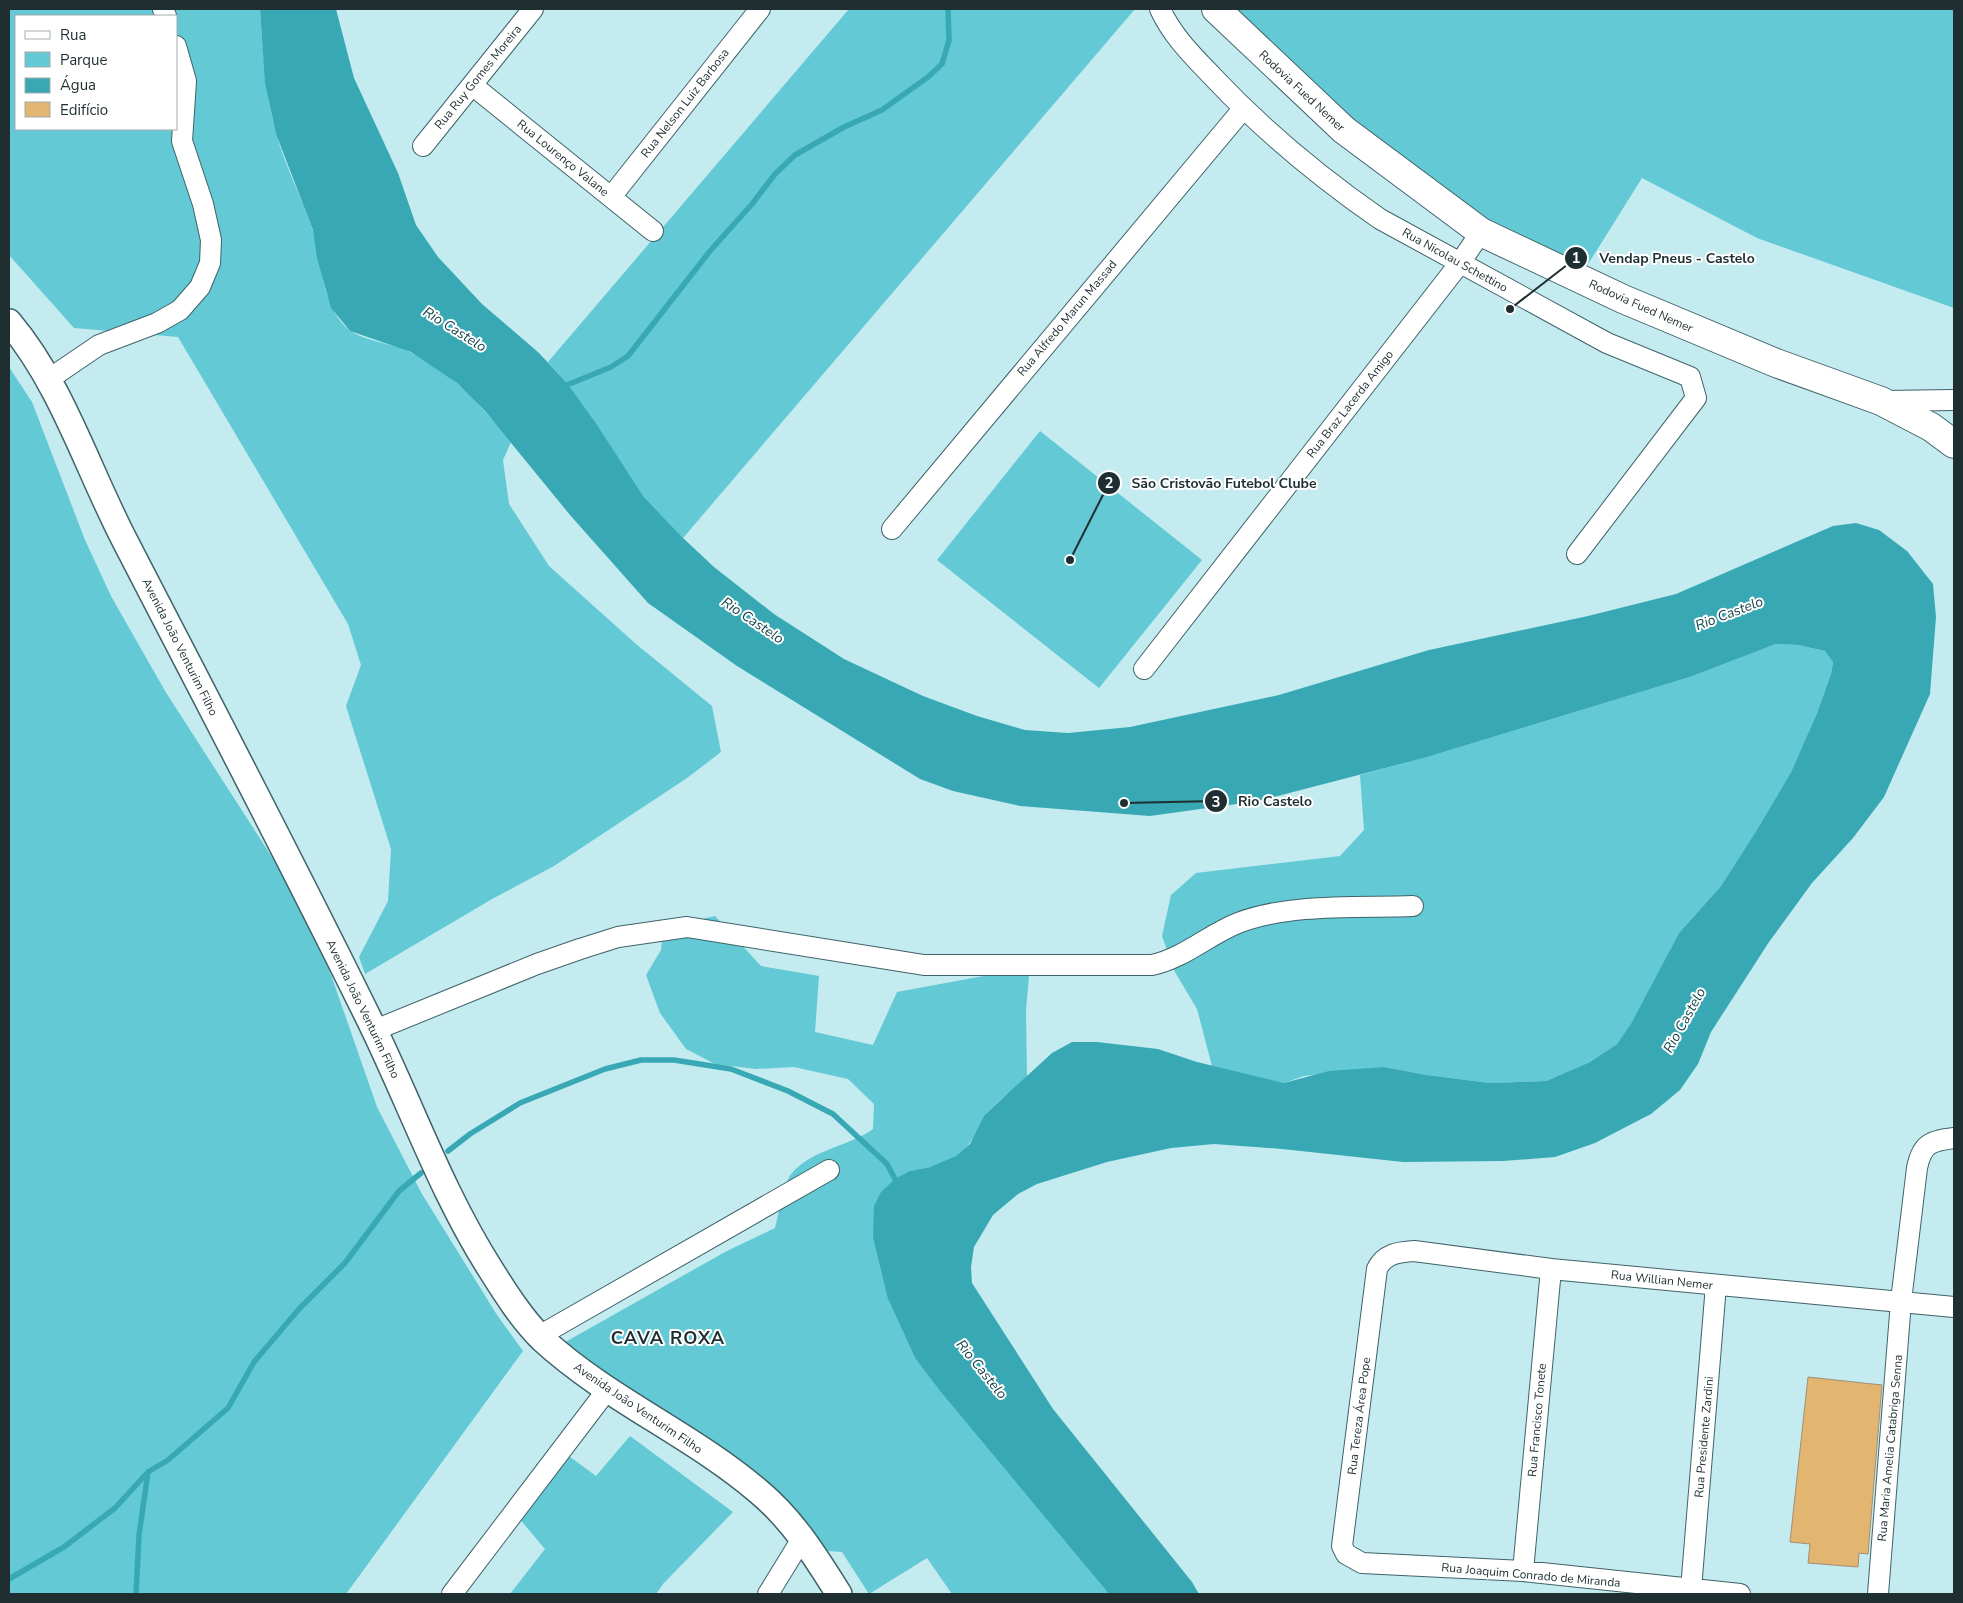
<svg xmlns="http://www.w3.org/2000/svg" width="1963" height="1603" font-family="'Nunito Sans',sans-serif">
<rect width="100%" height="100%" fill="#c3ebf0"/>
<path fill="#62c9d5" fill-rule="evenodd" d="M9 9H260C263 51 265 92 276 133 285 166 301 196 312 228 324 262 319 304 349 330 362 340 393 344 410 352 452 371 482 407 511 442L503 460 509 504 549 566 636 644 712 706 721 752 687 778 554 866 492 899 365 974 359 957 388 901 391 849 346 706 361 665 348 624 178 337 74 328 9 255ZM16 16H176V129H16Z
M849 9H1135L683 538 644 497 596 423 567 383 548 362Z
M1224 9H1954V308L1757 238 1642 178 1580 277 1471 222Z
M9 367 32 402 85 540 111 596 165 691 279 868 329 969 377 1107 422 1194 497 1315 523 1351 346 1594H9Z
M1040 431 1202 560 1099 688 937 560Z
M1776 644 1798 645 1825 651 1830 656 1833 662 1831 674 1817 713 1791 772 1758 828 1721 886 1679 933 1632 1024 1617 1044 1590 1062 1546 1081 1490 1083 1427 1075 1384 1067 1304 1076 1284 1083 1212 1066 1197 1009 1175 972 1162 936 1171 895 1196 873 1340 856 1364 830 1360 775 1424 758 1690 677Z
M715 916 761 966 819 976 815 1032 873 1045 897 992 989 975 1029 976 1026 1010 1027 1077C1015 1089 1000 1098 989 1111 981 1120 978 1132 971 1141 958 1162 932 1167 910 1171L888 1299 915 1358 1109 1594H952L927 1558 869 1594 842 1552 812 1550 560 1345 725 1252 775 1228C779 1214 783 1183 792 1173 813 1149 848 1147 873 1129L874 1104 848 1079 794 1067 756 1069 715 1064 686 1049 660 1013 646 975 661 950 663 928Z
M630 1436 733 1512 663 1584 656 1594H510L545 1549 512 1510 558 1448 596 1476Z"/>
<path fill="#38a9b4" d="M260 9H336L354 78 398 173 416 225 438 257 482 304 539 353 567 383 596 423 644 497 683 538 714 567 774 614 844 659 923 696 977 716 1025 730 1068 733 1130 727 1279 695 1429 650 1588 616 1676 594 1833 526 1856 523 1879 530 1907 551 1933 584 1936 617 1930 694 1884 797 1853 838 1812 883 1769 942 1711 1032 1698 1064 1680 1090 1651 1114 1595 1143 1555 1157 1503 1161 1403 1162 1282 1149 1214 1144 1171 1148 1107 1162 1037 1184 1018 1194 993 1215 974 1247 971 1267 972 1283 1053 1409 1192 1582 1199 1594H1109L941 1392 915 1358 888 1299 873 1237 874 1206 881 1192 895 1179 910 1171 930 1167 956 1156 970 1144 984 1116 994 1106 1052 1053 1072 1042H1097L1158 1049 1197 1062 1284 1083 1329 1071 1384 1067 1427 1075 1490 1083 1546 1081 1590 1062 1617 1044 1631 1024 1679 933 1721 886 1758 828 1791 772 1817 713 1831 674 1833 662 1825 651 1798 645 1776 644 1690 677 1424 758 1258 801 1150 816 1020 806 953 791 920 779 737 666 648 603 570 515 485 411 457 383 411 352 350 331 341 320 331 308 317 258 313 230 276 134 265 83Z"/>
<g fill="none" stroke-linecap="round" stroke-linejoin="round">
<path stroke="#38a9b4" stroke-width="5.5" d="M562 387 611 367 628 356 710 251 752 204 775 174 795 155 844 127 882 110 928 77 942 64 949 40 948 9
M448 1151 470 1134 520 1103 605 1069 641 1060H674L731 1069 788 1091 833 1114 887 1164 895 1179 901 1183
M9 1579 64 1547 115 1508 148 1472 168 1460 228 1408 254 1362 299 1309 345 1263 399 1191 421 1173
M136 1594 139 1535 148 1472"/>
</g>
<path fill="#e2b571" stroke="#a18f76" d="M1808 1377 1882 1385 1868 1554 1859 1553 1858 1567 1808 1563 1810 1544 1790 1542Z"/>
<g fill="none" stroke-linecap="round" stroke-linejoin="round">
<defs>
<path id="minor" d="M163 9 166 16
M1160 9C1173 37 1193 56 1214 78 1263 130 1321 178 1380 219L1607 343 1690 377 1696 398 1577 554
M472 85 653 231
M423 146 533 9
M611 197 760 9
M49 379 99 345 157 323 180 310 200 287 210 263 211 240 203 204 182 141 186 81 176 46
M1884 401 1954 400
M892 529 1243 109
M1144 669 1460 263 1481 232
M375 1030 537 964 580 949 618 937 687 927 924 965H1152C1184 958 1208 935 1238 923 1290 903 1358 908 1413 906
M539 1336 829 1170
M1523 1571 1551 1269
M1691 1589 1716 1285
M452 1594 607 1390
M768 1594 803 1537
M1740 1594 1523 1571 1362 1563 1346 1554 1342 1546 1377 1269C1384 1254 1398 1252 1414 1251L1551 1269 1954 1307
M1878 1594 1901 1301 1917 1168C1922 1143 1931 1141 1954 1138"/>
<path id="tertiary" d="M9 322C62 385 87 468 125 541 207 700 290 858 369 1019 410 1102 441 1192 491 1270 506 1294 522 1319 542 1339 607 1399 691 1434 758 1491 793 1520 815 1556 839 1594"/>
<path id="primary" d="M1216 9 1344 130 1481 232 1623 299 1776 363 1881 401 1931 427 1954 444"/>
</defs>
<use href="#minor" stroke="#3f6368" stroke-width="22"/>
<use href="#tertiary" stroke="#3f6368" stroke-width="28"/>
<use href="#primary" stroke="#3f6368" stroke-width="30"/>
<use href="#minor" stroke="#fff" stroke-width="20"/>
<use href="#tertiary" stroke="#fff" stroke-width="25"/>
<use href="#primary" stroke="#fff" stroke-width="28"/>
</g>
<g text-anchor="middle" stroke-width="4" stroke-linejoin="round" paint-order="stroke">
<g font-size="12" fill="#1f2e30" stroke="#fff">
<text transform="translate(478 77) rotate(-51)" y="4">Rua Ruy Gomes Moreira</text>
<text transform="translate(1302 91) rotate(43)" y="4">Rodovia Fued Nemer</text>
<text transform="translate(685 103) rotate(-52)" y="4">Rua Nelson Luiz Barbosa</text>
<text transform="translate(563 158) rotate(39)" y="4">Rua Lourenço Valane</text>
<text transform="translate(1455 260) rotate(29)" y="4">Rua Nicolau Schettino</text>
<text transform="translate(1641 306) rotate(24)" y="4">Rodovia Fued Nemer</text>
<text transform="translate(1067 318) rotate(-50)" y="4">Rua Alfredo Marun Massad</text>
<text transform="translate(1350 404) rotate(-52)" y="4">Rua Braz Lacerda Amigo</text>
<text transform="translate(180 647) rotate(63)" y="4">Avenida João Venturim Filho</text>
<text transform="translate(363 1009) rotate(64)" y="4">Avenida João Venturim Filho</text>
<text transform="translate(1662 1280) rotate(6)" y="4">Rua Willian Nemer</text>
<text transform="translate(638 1408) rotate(34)" y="4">Avenida João Venturim Filho</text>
<text transform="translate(1359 1416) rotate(-83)" y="4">Rua Tereza Área Pope</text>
<text transform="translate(1537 1420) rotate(-85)" y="4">Rua Francisco Tonete</text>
<text transform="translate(1704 1437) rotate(-85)" y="4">Rua Presidente Zardini</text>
<text transform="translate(1890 1448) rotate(-85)" y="4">Rua Maria Amelia Catabriga Senna</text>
<text transform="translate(1531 1575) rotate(5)" y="4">Rua Joaquim Conrado de Miranda</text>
</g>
<g font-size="14" font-style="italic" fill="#134449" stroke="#fff">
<text transform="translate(455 329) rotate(32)" y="5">Rio Castelo</text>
<text transform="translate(1729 613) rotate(-21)" y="5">Rio Castelo</text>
<text transform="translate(753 620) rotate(34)" y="5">Rio Castelo</text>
<text transform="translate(1684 1020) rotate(-61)" y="5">Rio Castelo</text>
<text transform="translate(982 1369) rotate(51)" y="5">Rio Castelo</text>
</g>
<g font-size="18" font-weight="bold" letter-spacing="1" fill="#1f2e30" stroke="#fff">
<text x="668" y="1344">CAVA ROXA</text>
</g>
</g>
<path fill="none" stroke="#1f2e30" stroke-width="2" d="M1510 309L1576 258M1070 560L1109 483M1124 803L1216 801"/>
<g fill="#1f2e30" stroke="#fff" stroke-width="2">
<circle cx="1510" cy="309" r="5"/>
<circle cx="1070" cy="560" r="5"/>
<circle cx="1124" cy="803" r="5"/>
<circle cx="1576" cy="258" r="12"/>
<circle cx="1109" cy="483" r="12"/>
<circle cx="1216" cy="801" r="12"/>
</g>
<g font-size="15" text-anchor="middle" font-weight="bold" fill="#fff">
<text x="1576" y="263">1</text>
<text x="1109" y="488">2</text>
<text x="1216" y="807">3</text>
</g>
<g font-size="14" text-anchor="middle" font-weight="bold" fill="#1f2e30" stroke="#fff" stroke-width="4" stroke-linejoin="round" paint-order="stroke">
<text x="1677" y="263">Vendap Pneus - Castelo</text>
<text x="1224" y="488">São Cristovão Futebol Clube</text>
<text x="1275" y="806">Rio Castelo</text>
</g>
<rect width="1963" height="1603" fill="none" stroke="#1f2e30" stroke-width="20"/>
<rect x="15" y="15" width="162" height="115" fill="#ffffff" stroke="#a5abac"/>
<rect x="25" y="31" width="25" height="8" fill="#ffffff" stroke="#a5abac"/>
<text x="60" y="40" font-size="15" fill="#1f2e30">Rua</text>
<rect x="25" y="52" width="25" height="15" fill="#62c9d5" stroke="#a5abac"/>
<text x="60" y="65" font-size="15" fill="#1f2e30">Parque</text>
<rect x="25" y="78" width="25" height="15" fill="#38a9b4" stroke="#a5abac"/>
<text x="60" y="90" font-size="15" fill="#1f2e30">Água</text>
<rect x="25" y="102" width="25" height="15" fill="#e2b571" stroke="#a5abac"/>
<text x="60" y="115" font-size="15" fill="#1f2e30">Edifício</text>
</svg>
